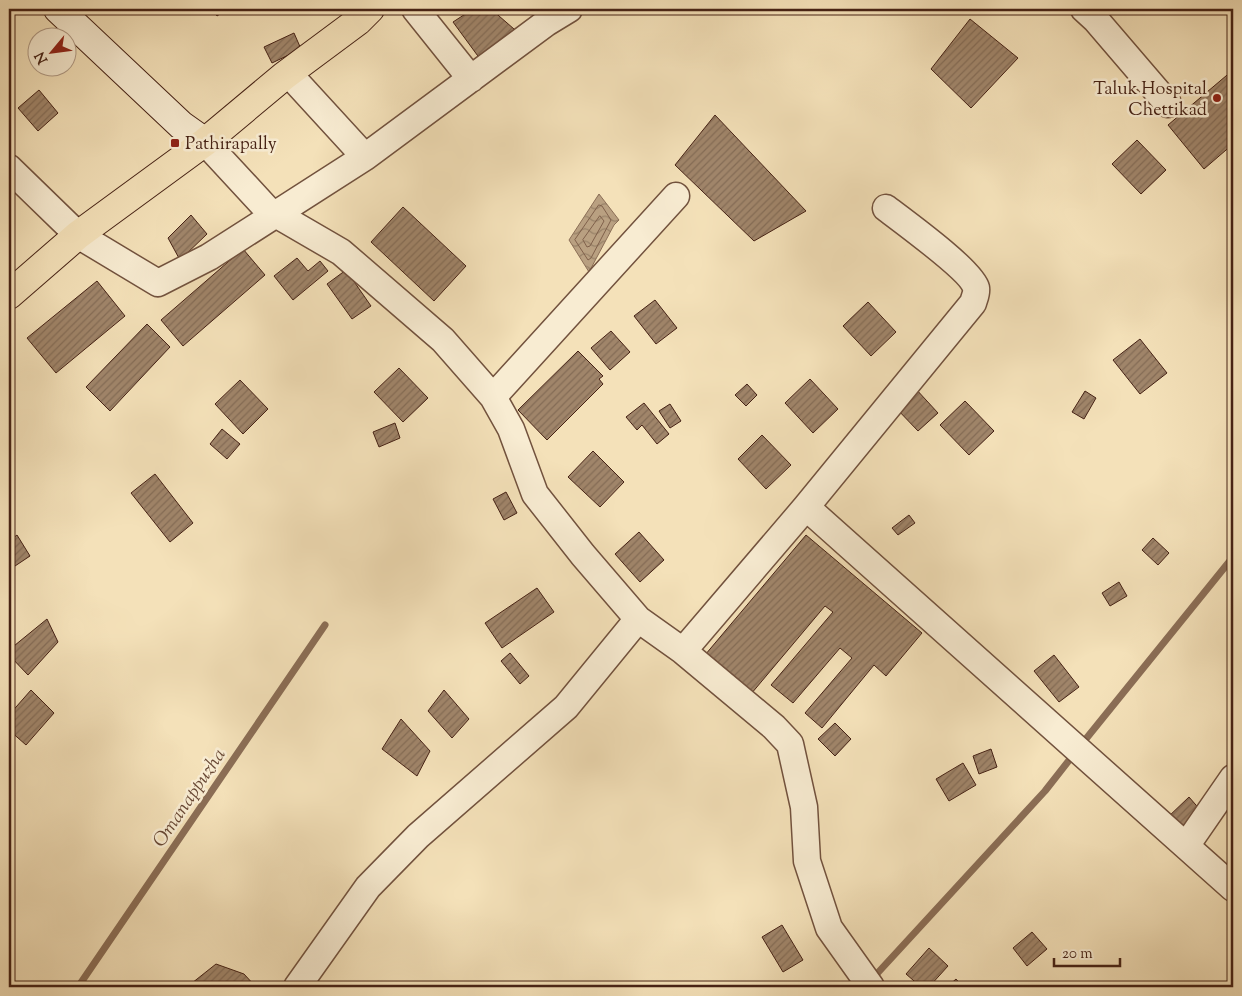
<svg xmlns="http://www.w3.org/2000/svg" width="1242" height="996" font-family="'Sorts Mill Goudy',serif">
<defs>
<pattern id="water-waves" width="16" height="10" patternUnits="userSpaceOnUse" patternTransform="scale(1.25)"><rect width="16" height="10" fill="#b9a081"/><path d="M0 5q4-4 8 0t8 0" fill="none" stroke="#988268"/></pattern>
<pattern id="building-hatch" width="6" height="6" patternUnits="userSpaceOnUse" patternTransform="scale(1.25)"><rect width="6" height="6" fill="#a0856a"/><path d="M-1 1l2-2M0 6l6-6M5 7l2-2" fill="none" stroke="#846c56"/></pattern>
</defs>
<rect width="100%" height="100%" fill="#f4e1b9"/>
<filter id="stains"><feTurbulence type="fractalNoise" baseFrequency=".004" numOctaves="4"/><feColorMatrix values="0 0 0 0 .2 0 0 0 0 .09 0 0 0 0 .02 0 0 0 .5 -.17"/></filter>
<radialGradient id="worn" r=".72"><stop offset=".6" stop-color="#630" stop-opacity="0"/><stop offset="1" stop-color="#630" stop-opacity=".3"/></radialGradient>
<path fill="url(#water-waves)" stroke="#8b6e56" d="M599 194 619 220 614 225 589 272 569 240Z"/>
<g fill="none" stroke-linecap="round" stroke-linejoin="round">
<path stroke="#80614b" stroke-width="1" d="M599 205 602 206 611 220 591 258 588 260 575 240Z
M600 216 604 221 590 246 587 247 583 240Z"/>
<path stroke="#8b6e56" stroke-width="7" d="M1081 745 1233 557
M873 978 1045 791 1074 754
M78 987 325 625"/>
</g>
<path fill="url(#building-hatch)" stroke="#462215" d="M212 9H227L217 16Z
M473 9H491L514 29 483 63 453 22Z
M970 19 1018 58 971 108 931 69Z
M294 33 301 49 272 63 264 47Z
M1233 70V144L1204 169 1168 125Z
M39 90 58 113 38 131 18 108Z
M715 115 806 211 754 241 675 165Z
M1137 140 1166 170 1141 194 1112 164Z
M403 207 466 266 434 301 371 242Z
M191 215 207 234 180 260 168 238Z
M243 249 265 275 183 346 161 320Z
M297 258 308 271 320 261 328 271 293 300 274 276Z
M346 270 371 306 352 319 327 284Z
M97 281 125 316 56 373 27 338Z
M655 300 677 328 656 344 634 316Z
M868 302 896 332 871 356 843 326Z
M147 324 170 347 110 411 86 387Z
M611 331 630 352 610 370 591 348Z
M1140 339 1167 373 1140 394 1113 360Z
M578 351 603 376 599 379 603 384 547 440 518 410Z
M399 368 428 398 403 422 374 392Z
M810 379 838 409 813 433 785 403Z
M240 380 268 409 243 434 215 404Z
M747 384 757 395 746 406 735 395Z
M915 388 938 413 918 431 895 407Z
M1085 391 1096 398 1084 419 1072 412Z
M965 401 994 431 969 455 940 425Z
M644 403 669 434 657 444 642 425 637 430 626 417Z
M670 404 681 421 670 428 659 411Z
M395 423 400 438 379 447 373 432Z
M222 429 240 444 227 459 210 444Z
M762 435 791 465 766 489 738 459Z
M593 451 624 482 600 507 568 477Z
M155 474 193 523 170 542 131 493Z
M506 492 517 513 504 520 493 499Z
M909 515 915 523 898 535 892 528Z
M639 532 664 560 640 582 615 554Z
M17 535 30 556 9 570V541Z
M806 535 922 633 886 676 874 665 822 728 805 713 852 658 840 648 793 703 771 685 833 612 825 606 751 694 705 655Z
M1153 538 1169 553 1158 565 1142 550Z
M1119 582 1127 596 1110 606 1102 593Z
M537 588 554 612 502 648 485 623Z
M47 619 58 642 28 675 9 655V650Z
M510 653 529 676 520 684 501 661Z
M1054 655 1079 687 1059 702 1034 671Z
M31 690 54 713 26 745 9 730V715Z
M444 690 469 719 452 738 428 711Z
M401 719 430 751 417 776 382 749Z
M835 723 851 739 835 756 818 739Z
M991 749 997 767 979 774 973 756Z
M963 763 976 785 949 801 936 779Z
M1189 797 1202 812 1180 833 1167 818Z
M782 925 803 960 783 972 762 937Z
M1032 932 1047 949 1027 966 1013 948Z
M929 948 948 966 929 987H921L906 974Z
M216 964 244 974 256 987H190L192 983Z
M956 979 963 987H947Z"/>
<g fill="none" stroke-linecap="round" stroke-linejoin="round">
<defs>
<path id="street" d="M415 9 471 79
M1084 9 1096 20 1168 104
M288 73 365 157
M205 142 267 209 341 252 443 340 493 397 511 429 535 494 583 555 638 619 683 651 774 727 790 744 804 807 807 861 829 928 871 987
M9 168 78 235 158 283 209 257 365 157 546 23 569 9
M493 397 676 196
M806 507 1233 888
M683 651 806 507 973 303C974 299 977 293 976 288 972 271 903 221 886 208
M1186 846 1233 778
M297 987 368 887 418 836 566 707 638 619"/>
<path id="secondary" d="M58 9 181 125 205 142"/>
<path id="primary" d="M9 295 78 235 205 142 284 76 358 21 370 9"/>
</defs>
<use href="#street" stroke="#72523e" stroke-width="29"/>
<use href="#secondary" stroke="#462215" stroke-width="30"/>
<use href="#primary" stroke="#462215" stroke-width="30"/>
<use href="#street" stroke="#f8ecd2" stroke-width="26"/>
<use href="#secondary" stroke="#f8ecd2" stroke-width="28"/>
<use href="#primary" stroke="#f4e1b9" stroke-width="28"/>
</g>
<g fill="#8f2418" stroke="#f8ecd2" stroke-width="2">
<circle cx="1217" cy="98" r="5"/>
<rect x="170" y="138" width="10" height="10" rx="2.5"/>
</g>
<g text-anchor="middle" stroke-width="5" stroke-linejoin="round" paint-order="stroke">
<g font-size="18" fill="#462215" stroke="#f8ecd2" text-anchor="end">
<text x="1207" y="94">Taluk Hospital<tspan x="1207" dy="21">Chettikad</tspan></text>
<text x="185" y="149" text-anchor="start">Pathirapally</text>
</g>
<g font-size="19" font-style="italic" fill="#684835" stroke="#f8ecd2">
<text transform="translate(188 797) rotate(-56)" y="7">Omanappuzha</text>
</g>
</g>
<rect width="1242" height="996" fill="none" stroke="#f4e1b9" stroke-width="30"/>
<rect x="10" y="10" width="1222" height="976" fill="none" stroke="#462215" stroke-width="2.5"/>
<rect x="15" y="15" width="1212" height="966" fill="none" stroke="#462215"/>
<g transform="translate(52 52) rotate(241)"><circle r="24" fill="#f8ecd2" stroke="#b19b86"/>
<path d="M0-4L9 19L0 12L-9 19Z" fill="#8f2418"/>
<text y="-8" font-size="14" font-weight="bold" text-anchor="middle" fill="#462215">N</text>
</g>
<path d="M1054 958v8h66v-8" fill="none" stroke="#462215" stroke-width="2.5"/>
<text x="1062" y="958" font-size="15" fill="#462215" stroke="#f8ecd2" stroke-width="4" paint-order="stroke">20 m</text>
<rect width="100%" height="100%" filter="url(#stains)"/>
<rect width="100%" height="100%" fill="url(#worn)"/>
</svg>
